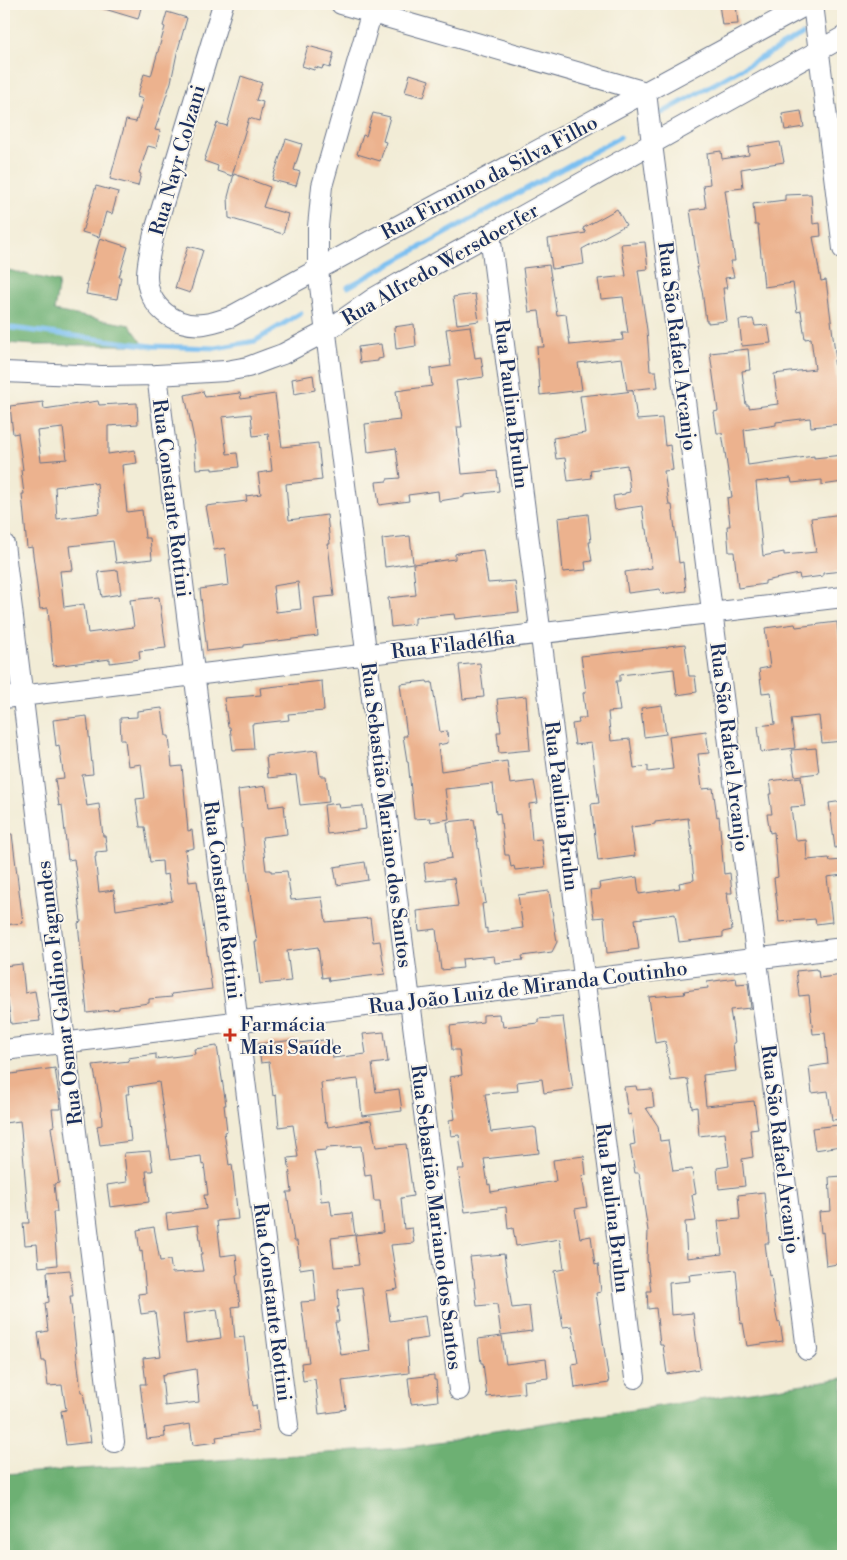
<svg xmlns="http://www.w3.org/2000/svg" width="847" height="1560" font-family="'Libre Bodoni',serif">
<rect width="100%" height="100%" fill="#fbf7ec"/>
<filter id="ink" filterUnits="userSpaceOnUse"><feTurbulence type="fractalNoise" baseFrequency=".02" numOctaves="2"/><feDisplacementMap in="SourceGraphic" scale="10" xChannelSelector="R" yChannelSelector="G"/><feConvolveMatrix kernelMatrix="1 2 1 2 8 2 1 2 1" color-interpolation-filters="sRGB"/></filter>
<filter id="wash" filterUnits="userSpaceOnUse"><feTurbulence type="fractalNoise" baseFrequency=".0096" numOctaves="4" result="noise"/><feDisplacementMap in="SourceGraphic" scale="20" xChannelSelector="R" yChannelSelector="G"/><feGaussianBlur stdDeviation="1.12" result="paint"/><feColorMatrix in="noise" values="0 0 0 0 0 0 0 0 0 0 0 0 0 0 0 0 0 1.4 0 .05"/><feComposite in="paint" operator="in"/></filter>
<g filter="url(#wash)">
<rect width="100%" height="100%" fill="#f2ecd6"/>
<path fill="#6db073" stroke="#447068" d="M4 269 59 282 54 311 130 325 144 345H35L4 343Z
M843 1378V1556H4V1474L403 1448 451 1441 475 1434Z"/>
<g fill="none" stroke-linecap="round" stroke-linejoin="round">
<path stroke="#7abff1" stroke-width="5" d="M841 13 843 12
M662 113 802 35
M348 287 620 137
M4 327 152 346 216 348 255 341 301 313"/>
</g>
<g id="blocks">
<path fill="#ecb28e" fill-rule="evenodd" d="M98 4H142L138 19 98 7Z
M719 4H736L738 24 722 25Z
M167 12 187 18 177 53 171 82 155 130 160 131 156 148 148 146 139 173 141 174 138 186 110 179 126 120 136 122 143 99 137 97 144 74 151 76 165 27 163 26Z
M308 46 334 53 330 68 323 66 322 69 315 67 314 70 302 66Z
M410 74 429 80 424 97 405 92Z
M241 76 262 83 256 100 263 102 259 121 249 118 232 176 217 171 218 166 204 161 217 123 227 126Z
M801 111 804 127 785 130 782 114Z
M373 113 390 117 383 141 386 142 380 161 357 154 363 135 366 136Z
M286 139 302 144 294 170 300 172 296 186 272 180Z
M780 142 784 162 741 169 743 188 725 190 735 261H730L734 277 725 278 727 288H723L727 321 708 323V321H706L702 290 696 267H698L690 210 706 208 703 185 710 184 707 153 721 151 722 159 749 155 748 147Z
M234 174 270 187 263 207 288 214 283 234 229 218 228 197Z
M96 186 118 192 112 214 106 212 99 237 82 232Z
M811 194 813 224 820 223 821 236 813 237 821 281 826 280 836 360H834L842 424 811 427 810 418 776 422V425L744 430 748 465 814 456V458L843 455V482L822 485V480L792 483 791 478 756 482 763 556 784 552V555L816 552 811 518 843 514V571L823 573V576L800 579 799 574 765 581V584L738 588 734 552H729L727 526H730L727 498 732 497 722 433H717L714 412 718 411 710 353 748 349 750 370 742 371 746 405H749V408L778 404 774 374 815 369 811 338 805 339 801 311 797 312 793 283 764 287 758 225H755L753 204 785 200V195Z
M617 209 626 225 582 249 584 264 552 269 548 239 586 233 583 228Z
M100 238 128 247 119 277H121L117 299 86 294 88 285H86Z
M645 242 648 269 638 270 647 330 650 371H656L658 387 627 390 622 358 578 363 582 390 540 395 537 347H544L539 311 529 312 523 268 549 265 557 315 566 314 570 345 623 340 622 333H628L623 297 601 299 598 279 626 276 621 244Z
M188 246 203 250 190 293 175 288Z
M475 294 479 321 457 324 453 297Z
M753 319 755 326 768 325 771 343 742 346 739 320Z
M414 324 416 346 396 349 394 327Z
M470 326 475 358 481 357 484 377 456 381 462 427H457L462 474 497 471 499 491 464 495V497L439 501 438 491 408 495 409 501 379 505 376 482 387 481V479L400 478 396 448 368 452 365 424 400 420 396 391 432 386 430 369 451 366 446 329Z
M381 344 383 358 378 359V361L360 363 358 347Z
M313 375 315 390 294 394 292 379Z
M203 391 205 397 240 393 241 399 275 394 282 447 318 443 322 480 286 484 289 520 327 515 330 544H328L334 596 314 598 318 636 244 645V647L207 651 200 589 229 585 225 548 214 550 206 506 247 501 246 496 261 494 258 473 272 471 268 434 253 436 251 414 222 417 227 454 237 453 239 467 212 470V468L196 469 194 444H195L185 395ZM298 582 301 609 276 612 273 586Z
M633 391 637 420 662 418 665 446 670 445 673 470 664 471 669 505H672L679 563 683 562 686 591 661 594 660 589 628 593 625 572 652 568 647 529H645L642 506 615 510 613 496 625 494V493L630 492 627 465 590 470 591 478 568 481 565 458 556 459 553 438 585 433 580 396 600 394 601 395Z
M98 401 99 405 137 403 138 424 108 426V454L135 450 137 463 122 465 127 512 142 510 145 538H150L152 559 116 563 113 541 70 546 73 570 60 571 64 607 84 604 88 633 134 627 130 600 159 597 166 648 139 651 140 659 110 663V659L53 666 48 608 40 609 32 547 27 548 22 494H24L21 470H23L18 433 13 434 10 406 43 402 44 409ZM63 428 67 459 41 461 37 431ZM93 482 94 484 97 483 100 513 57 519 55 487Z
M588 514 591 542H589L592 561 585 562 586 570 563 572 558 518Z
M410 536 413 563 385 567 382 539Z
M483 550 488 583 515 581 519 612 455 619 454 614 415 618V624L391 627 388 598 416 595 413 564 455 559V554L458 553Z
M118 570 121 594 102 597 98 572Z
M837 622 840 652H843V741L822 743 819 716 791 719 795 748 761 752 758 726 775 724 771 692 762 693 759 669 770 667 765 628 795 624 796 627Z
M685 644 689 676H695L697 692 677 695 674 669 620 675V681H616L620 711 608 712 611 741 630 739 634 768 648 766V772L673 769 669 736 706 731 709 753 698 754 702 789 713 788 717 817 719 816 724 874 730 873 732 893H727L732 930 723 932V937L679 942 675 914 635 919 639 949 607 953 604 917 594 918 590 890 600 889 599 883 637 877 639 894 680 888 679 883 694 880 691 850H692L688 818 655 822V824L631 827 635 856 598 861 591 804 599 803 591 743 575 745 572 724 579 723 578 718H586L583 693 586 692 581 656 668 647V646Z
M480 663 484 697 463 699 459 665Z
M322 681 324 711 288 714 289 720 252 724 254 749 233 750 230 727H228L224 698 261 695 260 688Z
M427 681 428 683 432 682 440 732 447 731 448 743 438 745 441 771 507 761 510 784 534 781 538 803 529 804 532 840 541 839 545 867 515 870 514 866 511 867 509 855H505L500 813 496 814 493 784 445 789 449 819 431 822 430 818 414 819 408 761H407L403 736H407L400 684Z
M526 696 530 750 499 753 497 732H501L497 699Z
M662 705 666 734 644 737 641 708Z
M162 708 166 736H169L172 767 182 766 188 831 192 830 194 848 185 850 189 882 197 881 212 989 171 994 172 997 149 999V1003L119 1007V1009L87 1013 78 923 81 922 78 895 79 894 74 859 68 860 62 805 59 806 55 779 64 778 59 745 56 746 53 720 87 716 93 774 82 775 87 806 99 804 103 836H105L107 851 96 852V857H95L99 892 114 890 116 910 172 901 168 874 163 875 162 861 150 862 145 827H140L136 799 145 798 141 764 128 766 125 740H121L120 718 137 717V711Z
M816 748 819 773 795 776 791 750Z
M317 750 320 776H326L329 802 300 805 296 775 268 778 266 756Z
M801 777 805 806 791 807 795 839H797V841L806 840 807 860 829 858 830 861 843 860V875L827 877 832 922 816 924 815 919 779 922 774 878 778 877 774 832 770 833 767 814H772L769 794H772L770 781Z
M266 786 269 807 284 805 287 834 262 837 266 870H271V872L287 871 291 900 322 897 326 922 370 918 373 942 380 941 385 974 329 981 328 977 322 978 318 947 287 951 291 981 260 984 255 942H257L247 872 238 790Z
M843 801V847L835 848 829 803Z
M338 803 339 808 363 806 366 829 327 834 324 805Z
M474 819 486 903 482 904 485 929 487 928V933L523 928 518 895 549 891 557 942 552 952 522 956 523 960 495 963 494 956 462 959 463 968 441 970 436 929 419 931 417 911 458 906 454 878 426 881 424 863 452 858 447 822Z
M4 834H12L23 923 4 925Z
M365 862 368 880 337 885 334 867Z
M22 964 25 993 35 991 40 1021 11 1024 5 983H4V966Z
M816 969V970H818L819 978 843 975V1058H840L843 1078V1119L832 1120 828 1091 812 1093 809 1067 828 1064 825 1033 813 1034 809 995 799 996 796 971Z
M736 978 737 984 748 983 751 1008 730 1010 735 1043H733L736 1071 703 1075 706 1106 754 1101 758 1129 750 1130 753 1157 742 1159 745 1186 719 1189 717 1168 729 1166 725 1133 699 1136 697 1107 692 1108 688 1079 671 1081 665 1041 655 1043 649 997 685 994 684 991 708 988 707 982Z
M499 1014 500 1020H502L503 1027 538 1023V1019L563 1017 573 1089 544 1093 542 1079 517 1082 518 1091 485 1094 491 1132 534 1127V1128H536L539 1153 484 1159 488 1185 490 1184 491 1192 556 1181 553 1160 584 1156 586 1175 582 1176 587 1207 575 1209 580 1238 591 1236 595 1265 598 1264 601 1292 596 1293 609 1383 575 1388 572 1364 578 1363 572 1326 563 1327 554 1271 564 1269 560 1239 516 1246 513 1228 508 1229 506 1207 465 1212 458 1169H464L459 1135 451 1136 449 1120 455 1119 450 1077 462 1075 459 1050H452L450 1026 483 1022V1015Z
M384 1032 388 1062 372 1064 376 1092 399 1089 402 1111 362 1116 358 1079 321 1083 325 1123 327 1122 328 1127 371 1120 376 1147 406 1144 413 1196 401 1198 404 1229 412 1228 414 1243 391 1245 398 1289 386 1291 390 1321 425 1316 428 1338 407 1341 409 1373 342 1381 346 1409 341 1410V1411L319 1414 315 1379 303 1381 301 1363 309 1362 301 1302 316 1301 313 1267 300 1269 297 1241H294L287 1192H292L288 1158 298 1157 293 1125 279 1127 276 1095 273 1096 269 1062 261 1063 258 1044 295 1040V1041H299V1043L331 1039 333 1058 366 1054 363 1034ZM361 1146 365 1176 371 1175 374 1201H380L383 1232 355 1235 352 1213 332 1215 330 1200 321 1201 319 1175 314 1151 326 1150V1148ZM355 1235 359 1265 334 1267 331 1238ZM362 1287 370 1351 341 1355 335 1322H339L337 1307H339L338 1290Z
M217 1046 226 1105H224L227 1131 224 1132 229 1165 232 1164 238 1219 217 1221 221 1256 236 1254 238 1275 236 1276 240 1306 232 1307 235 1338 244 1337 252 1406 256 1405 259 1431 216 1437 217 1442 193 1445 190 1424 164 1428 165 1437 147 1439 140 1384H146L143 1358 161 1356 155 1312 141 1314 138 1294 146 1293 142 1251 140 1252 137 1230 154 1227 160 1261 170 1260 172 1273 203 1271 200 1254H202L198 1225 168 1229 166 1214 206 1209 204 1195H208L204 1164 202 1165 201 1156 170 1160 159 1082 128 1087 129 1094H126L131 1141 100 1145 97 1126 102 1125 101 1106 93 1065 129 1061 128 1058 156 1054V1059L195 1054 194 1049ZM217 1309 221 1338 186 1343 183 1314ZM196 1369 199 1402 165 1406 162 1376 166 1375V1374Z
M55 1068 61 1109H52L54 1126 51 1127 59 1183 54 1184 57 1212H53L57 1265 39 1267 37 1244 25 1245 23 1223H29L21 1129 20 1121 4 1123V1075Z
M636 1086 637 1090 652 1089 654 1107 646 1108 658 1126 660 1141 668 1140 673 1171 692 1169 696 1194 692 1195 696 1221 685 1222 687 1258 722 1254 718 1221 740 1219 738 1195 764 1192 769 1243H765L769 1276 771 1275 776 1314 778 1323 780 1322 783 1341 747 1346 743 1323 741 1324 736 1270 689 1275 690 1281 669 1283 671 1315 693 1313 700 1369 667 1374 663 1345H660L656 1308 648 1309 647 1291H651L647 1259 648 1231 639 1173H635L630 1145 635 1144 631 1114 628 1115 624 1087Z
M839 1125 841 1146 815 1150 812 1128Z
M150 1151 153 1171H146L149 1202 110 1207 107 1185 127 1182 124 1153Z
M843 1176V1263L826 1266 823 1232 821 1233 819 1212 831 1211 829 1177Z
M504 1254 512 1308 529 1306 532 1331 501 1335 497 1304 477 1306 474 1278H473L470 1257Z
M70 1270 73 1296H70L81 1392H83L91 1442 66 1445 61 1411 66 1410 62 1385 48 1386 45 1361H42L38 1333 48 1331 45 1303 49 1302 47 1272Z
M502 1336 506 1364 546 1359 548 1378 523 1381 524 1393 487 1397 483 1363H481L478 1339Z
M434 1375V1380H436L438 1401 411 1404 408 1378Z"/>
</g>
</g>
<g filter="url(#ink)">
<use href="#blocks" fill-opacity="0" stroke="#667188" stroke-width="1"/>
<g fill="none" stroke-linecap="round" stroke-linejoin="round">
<defs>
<path id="minor" d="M223 4 154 234C151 248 147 262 147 276 147 306 175 328 204 324 213 323 221 320 230 317L808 4
M341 4 646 92 652 144 807 1350
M374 4 322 186 318 227V270L459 1390
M813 4 843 249
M490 234 635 1378
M4 372 102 376 157 375 226 371 248 367 269 359 283 354 325 332 374 298 400 283 490 234 843 37
M157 375 288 1425
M4 544 114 1442
M4 698 843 597
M4 1050 843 948"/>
</defs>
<use href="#minor" stroke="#667188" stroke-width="22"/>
<use href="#minor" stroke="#fff" stroke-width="20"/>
</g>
</g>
<path fill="#c8321e" stroke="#fbf7ec" stroke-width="2" d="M227.5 1027.5h5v5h5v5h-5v5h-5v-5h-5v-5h5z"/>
<g text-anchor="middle" stroke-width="4" stroke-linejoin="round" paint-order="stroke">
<g font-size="20" fill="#1b2f5e" stroke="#fbf7ec">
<text transform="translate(177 160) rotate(-74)" y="7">Rua Nayr Colzani</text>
<text transform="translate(489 177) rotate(-28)" y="7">Rua Firmino da Silva Filho</text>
<text transform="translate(440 264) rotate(-30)" y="7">Rua Alfredo Wersdoerfer</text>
<text transform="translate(678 346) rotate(83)" y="7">Rua São Rafael Arcanjo</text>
<text transform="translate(512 404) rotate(83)" y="7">Rua Paulina Bruhn</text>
<text transform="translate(172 498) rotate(83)" y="7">Rua Constante Rottini</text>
<text transform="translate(453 644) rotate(-7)" y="7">Rua Filadélfia</text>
<text transform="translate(730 747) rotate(83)" y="7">Rua São Rafael Arcanjo</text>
<text transform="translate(562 806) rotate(83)" y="7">Rua Paulina Bruhn</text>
<text transform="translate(387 815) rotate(83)" y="7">Rua Sebastião Mariano dos Santos</text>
<text transform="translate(223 900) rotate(83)" y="7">Rua Constante Rottini</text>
<text transform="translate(528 987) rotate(-7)" y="7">Rua João Luiz de Miranda Coutinho</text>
<text transform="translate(59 993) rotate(-97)" y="7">Rua Osmar Galdino Fagundes</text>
<text transform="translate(781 1149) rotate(83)" y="7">Rua São Rafael Arcanjo</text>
<text transform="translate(613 1208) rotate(83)" y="7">Rua Paulina Bruhn</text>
<text transform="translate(437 1217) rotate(83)" y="7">Rua Sebastião Mariano dos Santos</text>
<text transform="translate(273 1302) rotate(83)" y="7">Rua Constante Rottini</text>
</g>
<g font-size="20" fill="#1b2f5e" stroke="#fbf7ec" text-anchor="start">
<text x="240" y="1031">Farmácia<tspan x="240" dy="23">Mais Saúde</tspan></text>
</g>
</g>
<rect width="847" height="1560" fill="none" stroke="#fbf7ec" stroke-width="20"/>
</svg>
